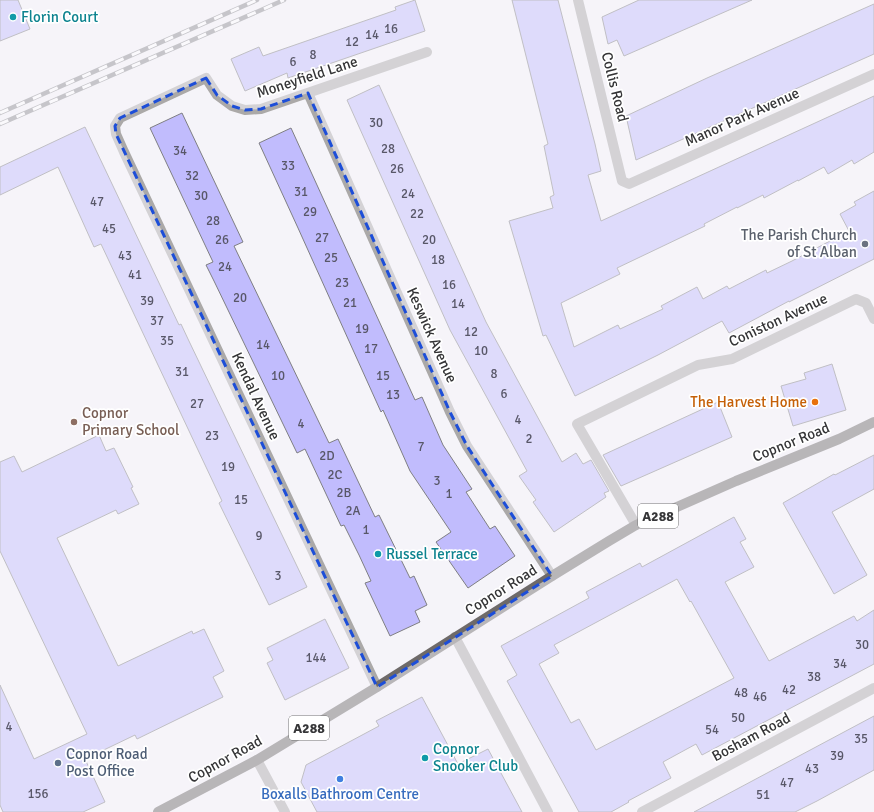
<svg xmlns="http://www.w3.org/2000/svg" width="874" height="812" font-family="Signika,sans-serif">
<rect width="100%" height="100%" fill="#f5f4f9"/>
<path fill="#c1bcfd" stroke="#7f7f83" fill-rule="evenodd" d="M0 0H18L30 29 0 41Z
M415 0 425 31 288 78 287 73 245 91 231 59 259 47 263 56 396 10 395 7Z
M512 0H558L595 144 601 171 588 175 601 221 874 96V152L854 164 852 160 828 174 824 167 798 181V180L764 198 763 195 737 208V207L704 224 705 226 617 268 620 274 561 303 574 347 618 325 620 329 663 309 661 306 697 287 703 299 727 286 729 289 766 270 767 273 792 261 849 231 840 214 856 205 854 202 874 191V259L789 302V301L729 333 722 321 658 355 575 396 546 335 543 336 509 221 553 208 550 197 554 195 544 146 548 144Z
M639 0H752L624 56 617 40 608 44 602 17Z
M874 4V54L636 160 626 116 707 78Z
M379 85 486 322 562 462 576 453 583 464 591 460 609 491 604 493 606 497 554 532 533 502 536 500 519 476 527 471 450 330 347 100Z
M182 113 243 242 234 246 329 443 338 439 375 517 379 515 410 578 414 576 427 605 415 611 420 622 390 636 365 583 371 581 359 555 344 525 341 526 305 449 297 453 214 281 206 265 213 262 150 128Z
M85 127 179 325 181 324 188 339 307 587 269 605 219 503 222 501 101 244 94 247 58 167 0 195V167Z
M291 128 415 400 422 397 443 445 472 489 466 492 490 529 495 526 515 556 468 588 436 542 451 532 410 471 383 410 381 412 298 228 259 143Z
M832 364 846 410 793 426 781 386 806 379 804 373Z
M718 402 732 437 621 486 603 455Z
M99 435 106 451 114 448 133 487 131 488 139 504 118 514 116 510 57 538 118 666 192 631 193 634 204 629 224 671 213 677 223 697 137 739 135 735 85 759 105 802 83 812H3L0 805V685L34 759 87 734 0 551V462L14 456 22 472Z
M874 455V489L832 512 867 575 834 594 783 503 834 474 835 475Z
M734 517 746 539 740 542 754 567 725 582 769 661 854 616 857 621 874 610V664L702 755 696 744 663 762 671 778 628 801 629 802 611 812H579L507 681 517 675 501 646 589 598 586 592 640 563 642 567ZM677 579 690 602 691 601 734 678 596 750 579 719 571 723 539 664 559 653 554 645Z
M325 619 349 668 285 700 267 663 273 660 267 648Z
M422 697 458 764 488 749 522 812H317L301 782 306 765 379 726 376 721Z
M874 716V770L817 801 795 812H694Z"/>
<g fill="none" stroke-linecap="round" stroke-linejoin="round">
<path stroke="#aba9a8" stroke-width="10" d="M578 0 622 181 629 184 874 74
M308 93 450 412 467 446 552 576
M636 525 577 424 698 365 732 359 856 299 866 303 874 319
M455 637 548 812
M377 687 124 152 116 134 115 126 120 118 206 78 217 95 232 106 245 110 261 109 427 52
M257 760 285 812
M642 812 874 688"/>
<path stroke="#6e6a69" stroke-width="10" d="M158 812 257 760 377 687 552 576 609 541 636 525 736 481 839 439 874 422"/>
<defs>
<path id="rail" d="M0 113 257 0
M0 124 284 0"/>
</defs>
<use href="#rail" stroke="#8d8d90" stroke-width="4.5"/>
<use href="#rail" stroke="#fff" stroke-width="3" stroke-dasharray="9" stroke-linecap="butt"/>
</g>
<path d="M0 0H874V812H0ZM206 78 217 95 232 106 245 110 261 109 308 93 450 412 467 446 552 576 377 687 116 134 115 126 120 118Z" fill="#f5f4f9" fill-opacity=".55" fill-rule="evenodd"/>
<path fill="none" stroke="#1d4ed8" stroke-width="3" stroke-dasharray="8 5" stroke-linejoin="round" d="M206 78 217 95 232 106 245 110 261 109 308 93 450 412 467 446 552 576 377 687 116 134 115 126 120 118Z"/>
<g fill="#0f9aa8" stroke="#fff" stroke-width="1.5">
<circle cx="13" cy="17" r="4"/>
<circle cx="378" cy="554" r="4"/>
<circle cx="425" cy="758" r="4"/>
</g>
<circle fill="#6b7280" stroke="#fff" stroke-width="1.5" cx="865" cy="244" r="4"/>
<circle fill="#e8710a" stroke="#fff" stroke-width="1.5" cx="815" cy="402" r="4"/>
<circle fill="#8d6e63" stroke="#fff" stroke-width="1.5" cx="74" cy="422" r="4"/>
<circle fill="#5c6f8a" stroke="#fff" stroke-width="1.5" cx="58" cy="763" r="4"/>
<circle fill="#3f7fe0" stroke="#fff" stroke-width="1.5" cx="340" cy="779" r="4"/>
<g text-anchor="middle" stroke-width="3.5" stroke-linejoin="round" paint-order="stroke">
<g font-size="13" fill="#585768">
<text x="391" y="33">16</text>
<text x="372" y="39">14</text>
<text x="352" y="46">12</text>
<text x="313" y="59">8</text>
<text x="293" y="66">6</text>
<text x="376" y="127">30</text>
<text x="388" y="153">28</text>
<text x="180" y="155">34</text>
<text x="288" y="170">33</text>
<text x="397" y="173">26</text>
<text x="192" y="180">32</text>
<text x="301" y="196">31</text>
<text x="408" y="198">24</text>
<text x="201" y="200">30</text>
<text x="97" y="206">47</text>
<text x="310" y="216">29</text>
<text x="417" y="218">22</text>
<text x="213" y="225">28</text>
<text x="109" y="233">45</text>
<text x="322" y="242">27</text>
<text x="222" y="244">26</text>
<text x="429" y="244">20</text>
<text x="125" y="260">43</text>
<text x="331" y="262">25</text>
<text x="438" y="264">18</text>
<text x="225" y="271">24</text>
<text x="135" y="279">41</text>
<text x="342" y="287">23</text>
<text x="449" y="289">16</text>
<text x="240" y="302">20</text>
<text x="147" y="305">39</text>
<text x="350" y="307">21</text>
<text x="458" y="308">14</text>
<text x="157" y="325">37</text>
<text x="362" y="333">19</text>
<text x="471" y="336">12</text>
<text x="167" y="345">35</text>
<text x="263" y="349">14</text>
<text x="371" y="353">17</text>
<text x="481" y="355">10</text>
<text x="182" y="376">31</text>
<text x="494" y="378">8</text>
<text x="278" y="380">10</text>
<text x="383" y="380">15</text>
<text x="504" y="398">6</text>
<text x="393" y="399">13</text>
<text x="197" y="408">27</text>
<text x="518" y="424">4</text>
<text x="301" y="428">4</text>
<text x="212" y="440">23</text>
<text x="529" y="443">2</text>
<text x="421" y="451">7</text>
<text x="327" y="460">2D</text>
<text x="228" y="471">19</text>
<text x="335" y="479">2C</text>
<text x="437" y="485">3</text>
<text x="344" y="497">2B</text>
<text x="449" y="498">1</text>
<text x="241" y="504">15</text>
<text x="353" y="515">2A</text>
<text x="366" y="534">1</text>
<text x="259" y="540">9</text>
<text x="278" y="580">3</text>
<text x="862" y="649">30</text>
<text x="316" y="662">144</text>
<text x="840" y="668">34</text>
<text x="814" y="681">38</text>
<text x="789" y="694">42</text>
<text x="741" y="697">48</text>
<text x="760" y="701">46</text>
<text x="738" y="722">50</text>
<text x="9" y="731">4</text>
<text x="712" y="734">54</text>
<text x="861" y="743">35</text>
<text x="837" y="760">39</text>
<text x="812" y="773">43</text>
<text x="787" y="787">47</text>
<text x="38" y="798">156</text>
<text x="763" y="799">51</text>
</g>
<g fill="#fff" stroke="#727273" stroke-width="1">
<rect x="638" y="504" width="40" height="24" rx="3"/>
<rect x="289" y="716" width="40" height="24" rx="3"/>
</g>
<g font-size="14" font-weight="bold" fill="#353537">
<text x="658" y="521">A288</text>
<text x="309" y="733">A288</text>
</g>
<g font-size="15" fill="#0d838f" stroke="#fff" text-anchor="start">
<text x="21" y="22">Florin Court</text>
<text x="386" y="559">Russel Terrace</text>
<text x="433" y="754">Copnor<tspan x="433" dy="17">Snooker Club</tspan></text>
</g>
<g font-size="15" fill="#353537" stroke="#fff">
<text transform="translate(307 77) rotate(-18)" y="5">Moneyfield Lane</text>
<text transform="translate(615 87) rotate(76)" y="5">Collis Road</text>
<text transform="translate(742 117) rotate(-24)" y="5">Manor Park Avenue</text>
<text transform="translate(778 320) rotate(-25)" y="5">Coniston Avenue</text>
<text transform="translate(432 335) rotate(66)" y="5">Keswick Avenue</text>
<text transform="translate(256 396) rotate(65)" y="5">Kendal Avenue</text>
<text transform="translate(791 442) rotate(-22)" y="5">Copnor Road</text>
<text transform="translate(501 590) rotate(-32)" y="5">Copnor Road</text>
<text transform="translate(751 737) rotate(-28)" y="5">Bosham Road</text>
<text transform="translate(225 759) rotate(-29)" y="5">Copnor Road</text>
</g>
<g font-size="15" fill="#5b616d" stroke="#fff" text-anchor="end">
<text x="857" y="240">The Parish Church<tspan x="857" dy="17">of St Alban</tspan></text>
</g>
<g font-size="15" fill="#c56008" stroke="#fff" text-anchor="end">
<text x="807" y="407">The Harvest Home</text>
</g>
<g font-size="15" fill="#785e54" stroke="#fff" text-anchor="start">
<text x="82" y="418">Copnor<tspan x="82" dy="17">Primary School</tspan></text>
</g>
<g font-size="15" fill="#4e5e75" stroke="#fff" text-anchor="start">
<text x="66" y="759">Copnor Road<tspan x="66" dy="17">Post Office</tspan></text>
</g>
<g font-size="15" fill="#366cbe" stroke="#fff">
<text x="340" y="799">Boxalls Bathroom Centre</text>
</g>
</g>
</svg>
